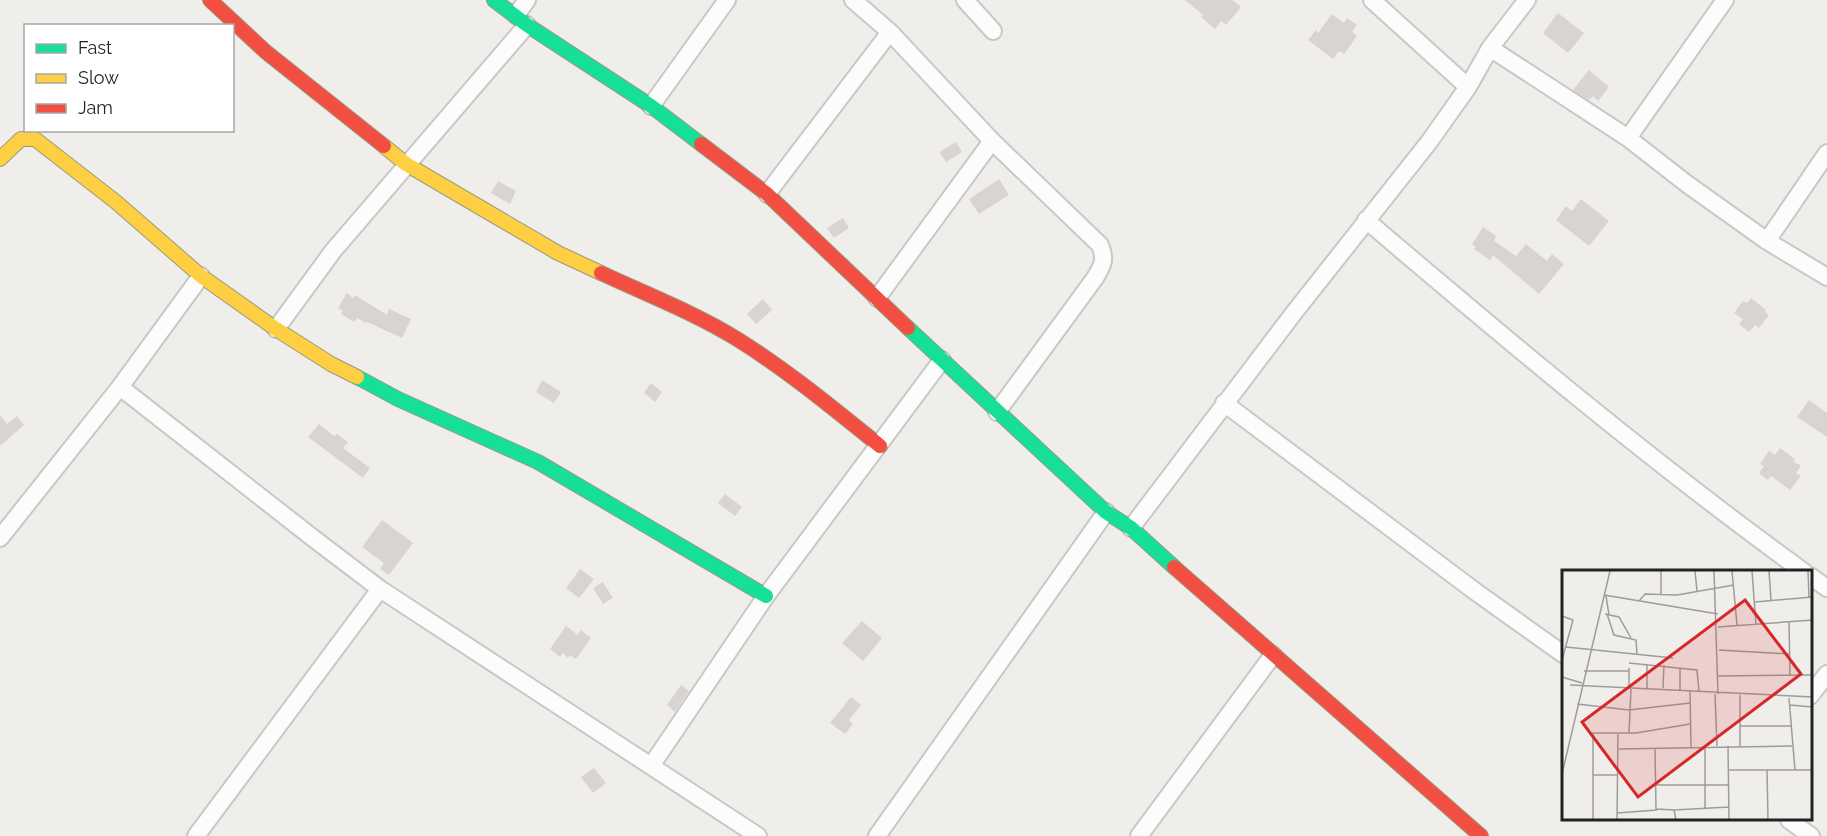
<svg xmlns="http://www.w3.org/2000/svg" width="1827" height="836" font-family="Raleway,sans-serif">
<rect width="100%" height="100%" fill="#f0eeeb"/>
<path fill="#d7d4d2" d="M1185 0H1232L1241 7 1226 25 1221 21 1215 29 1201 17 1203 15Z
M1558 13 1584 33 1568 53 1543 33Z
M1332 14 1344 23 1347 18 1357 25 1352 32 1357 36 1344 54 1339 51 1333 59 1308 40 1316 30 1318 33Z
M1589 70 1609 87 1598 101 1593 96 1589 100 1573 90Z
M956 142 962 152 946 162 939 152Z
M999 179 1009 195 979 214 969 199Z
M498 181 516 191 510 204 491 193Z
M1581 199 1609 221 1589 246 1556 220 1566 206 1572 211Z
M843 218 849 228 834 238 827 228Z
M1483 227 1496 236 1494 241 1516 256 1526 244 1547 261 1552 254 1564 264 1539 294 1493 255 1490 260 1474 249 1476 247 1472 244Z
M347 293 353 298 355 295 387 315 389 309 411 319 402 338 367 322 366 323 357 318 354 322 341 314 343 311 338 308Z
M1751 298 1766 310 1765 312 1769 315 1759 328 1755 325 1749 332 1739 324 1743 319 1734 313 1743 301 1747 303Z
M763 299 772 310 756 324 747 314Z
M542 380 561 392 554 403 536 392Z
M651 383 662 392 655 402 644 393Z
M1809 400 1827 413V437L1797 417Z
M0 415 7 424 17 416 24 425 0 446Z
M319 424 334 436 337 434 348 442 343 448 370 468 363 478 308 437Z
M1780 448 1795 459 1793 461 1801 466 1796 473 1801 476 1790 490 1771 476 1768 480 1759 473 1764 466 1760 464 1769 451 1775 455Z
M725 494 742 507 735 516 718 503Z
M382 520 413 543 389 575 380 569 384 563 362 547Z
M580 569 594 579 579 598 566 588Z
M603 582 613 598 603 604 593 588Z
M862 621 882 638 863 661 842 643Z
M566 626 578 635 581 630 591 638 576 659 570 655 568 658 563 653 560 657 550 649Z
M681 685 689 691 675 712 667 705Z
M851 697 861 705 849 720 853 724 845 734 830 723Z
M594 768 606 783 593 793 581 777Z"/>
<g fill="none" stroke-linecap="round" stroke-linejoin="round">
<defs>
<path id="street" d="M853 0 890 32 992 141 1100 245C1106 259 1103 265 1095 278L997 412
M965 0 993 31
M1372 0 1468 87
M516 15 527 0
M1490 48 1628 138 1687 184 1767 241 1827 277
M651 106 727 0
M1628 138 1725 0
M767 194 890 32
M1366 220C1509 342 1652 462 1804 572
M1767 241 1827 153
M877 298 992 141
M276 329 333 251 527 25
M120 387 313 538 380 589 758 836
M1224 403 1476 592 1563 654
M1131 528 1293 314 1429 142 1468 87 1490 48 1527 0
M0 538 120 387 201 276
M1810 576 1827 588
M1810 696 1827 674
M651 766 766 596 942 360
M1789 820 1811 836
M196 836 380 589
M877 836 1106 512
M1139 836 1273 655"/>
<path id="fast" d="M494 0 527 25 651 106 701 144
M908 328 1106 512 1131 528 1174 567
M357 377 398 399 538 462 766 596"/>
<path id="slow" d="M384 146 406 164 558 253 601 273
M0 159 21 139H35L116 202 201 276 276 329 331 364 357 377"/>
<path id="jam" d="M210 0 266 52 384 146
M701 144 767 194 908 328
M601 273C646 294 695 313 737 339 787 370 834 409 880 446
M1174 567 1481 836"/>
</defs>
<use href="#street" stroke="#c9c8c7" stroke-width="20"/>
<use href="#fast" stroke="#999a82" stroke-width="16"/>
<use href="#slow" stroke="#999a82" stroke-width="16"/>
<use href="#jam" stroke="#999a82" stroke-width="16"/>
<use href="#street" stroke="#fdfcfc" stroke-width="16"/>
<use href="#fast" stroke="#16e098" stroke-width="14"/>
<use href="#slow" stroke="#ffcf43" stroke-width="14"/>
<use href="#jam" stroke="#f24e42" stroke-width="14"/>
</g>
<g transform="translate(1562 570)">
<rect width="250" height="250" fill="#f0eeeb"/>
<path fill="none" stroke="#9e9c9b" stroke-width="1.5" d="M133 1 135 21M152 1 156 124M170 1 175 55M190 1 194 55M207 1 209 30M246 1 247 27M42 25 156 44M99 25V1M44 26 47 45M77 31 83 24 115 25 172 15M193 32 251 27M43 44 57 47 69 68M45 44 52 65 74 70 75 84M0 46 11 50 0 90M227 52 228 105M156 57 251 50M4 77 111 88M157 80 228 84M67 93 135 100 137 122M85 94V118M67 98V119M118 98V120M22 101H67M156 106 251 105M0 107 20 113M8 115 251 127M101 118 102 95M128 121 129 177M153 124 155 176M178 125V176M227 128 233 200M15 134 67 140 128 133M228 135 251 137M178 156H229M67 163 69 119M143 176V238M166 176 167 250M57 179 230 176M93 179 94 239 112 240 114 250M166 200H251M205 200 206 250M0 204 48 1M31 205H56M94 215H166M112 240 167 237M55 243 95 240M31 250V163H74L128 154M55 250 56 164"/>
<path fill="#d62828" fill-opacity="0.15" stroke="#d62828" stroke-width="3" d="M183 30 239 104 76 227 20 152Z"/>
<rect width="250" height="250" fill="none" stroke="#222" stroke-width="3"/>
</g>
<rect x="24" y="24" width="210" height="108" fill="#ffffff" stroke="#a7a7a7" stroke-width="1.5"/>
<rect x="36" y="44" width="30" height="9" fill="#16e098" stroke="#a7a7a7" stroke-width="1.5"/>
<text x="78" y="54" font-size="18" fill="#222222">Fast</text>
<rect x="36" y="74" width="30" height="9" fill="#ffcf43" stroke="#a7a7a7" stroke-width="1.5"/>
<text x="78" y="84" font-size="18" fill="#222222">Slow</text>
<rect x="36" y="104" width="30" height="9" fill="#f24e42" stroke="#a7a7a7" stroke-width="1.5"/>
<text x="78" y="114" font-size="18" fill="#222222">Jam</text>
</svg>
